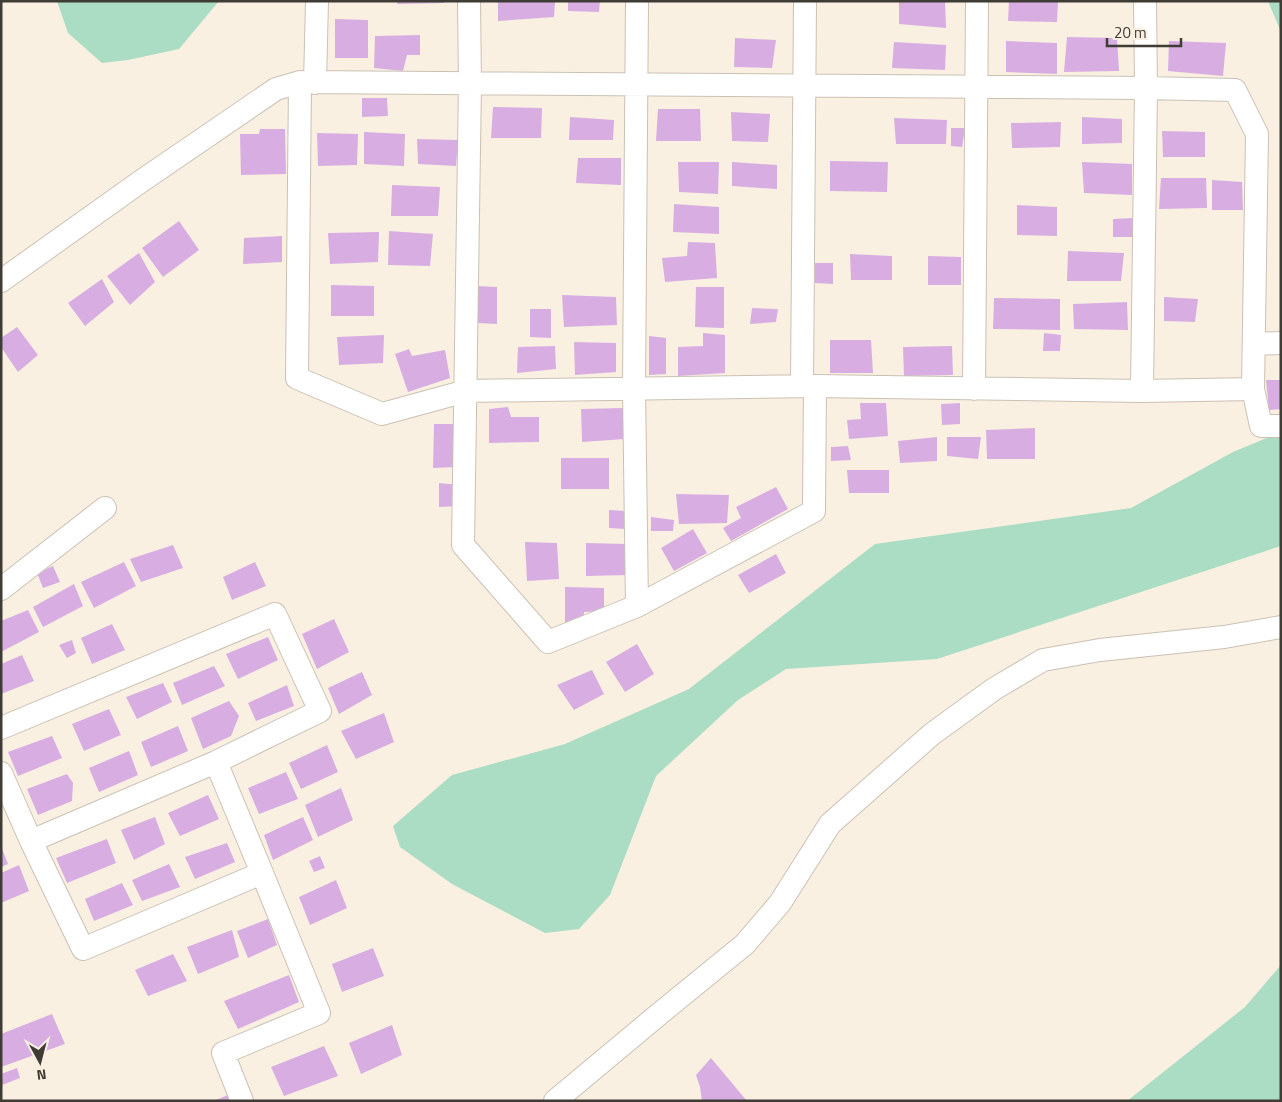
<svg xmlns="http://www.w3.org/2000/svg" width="1282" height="1102" font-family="'Titillium Web',sans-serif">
<rect width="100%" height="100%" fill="#f9f0e2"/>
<path fill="#abdcc4" d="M57 1H219L179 49 128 60 102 63 68 33Z
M1268 1H1281V32Z
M1281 432V546L937 659 786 669 738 700 656 776 610 895 579 929 545 933 452 884 400 847 393 826 452 775 565 744 689 689 875 544 1131 508 1233 452Z
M1281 965V1101H1127L1245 1007Z"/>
<path fill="#d8aee2" d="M398 1H444V3L397 4Z
M498 1H555L554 17 498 21Z
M568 1H600L599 12 568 11Z
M899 1H945L946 28 899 24Z
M1009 1H1058L1057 22 1008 21Z
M335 19 368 20V58H335Z
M420 35V55H407L403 71 374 68 375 36Z
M1067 37 1117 38 1119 71 1064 72Z
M735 38 776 40 772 68 734 67Z
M1006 41 1057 43V74L1006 72Z
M1169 41 1226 43 1223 76 1168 71Z
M894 42 946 45 945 70 892 68Z
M362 98H387L388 116 362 117Z
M493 107 542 108 541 138H491Z
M658 109H700L701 141H656Z
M731 112 770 114 768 142 732 141Z
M570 117 614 120 613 140H569Z
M1082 117 1122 119V143L1082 144Z
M894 118 947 120 946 144H896Z
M1061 122 1060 147 1012 148 1011 123Z
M951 128H965L962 147 951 146Z
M260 129H285L286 174 241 175 240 134H259Z
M1162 131 1205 132V157H1163Z
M364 132 405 134 404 166 364 164Z
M317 133 358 134 357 165 318 166Z
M417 139 458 140 456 166 418 164Z
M578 158H621V185L576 183Z
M830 161 888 162 887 192 830 191Z
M678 162H719L718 194 679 192Z
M732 162 777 165V189L732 186Z
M1082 162 1132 164V195L1084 193Z
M1161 178H1206L1207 208 1159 209Z
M1212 180 1242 182 1243 210H1212Z
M392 185 440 187 438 216H391Z
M674 204 719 207V234L673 232Z
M1017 205 1057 207V236L1017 235Z
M1133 218V237H1113V219Z
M179 221 199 250 163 277 142 248Z
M389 231 433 234 430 266 388 265Z
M379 232 378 262 330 264 328 233Z
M282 236V262L243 264 244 238Z
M688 242 715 243 717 278 665 282 662 258 687 256Z
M1068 251 1124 253 1121 281H1067Z
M139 253 155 282 130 305 107 276Z
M850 254 892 256V280H851Z
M928 256 961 257V285H928Z
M815 263H833V284L815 283Z
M102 279 114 302 85 326 68 303Z
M331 285 374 286V316H331Z
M477 286 497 287V324L477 323Z
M696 287H724V328L695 327Z
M562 295 616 297 617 325 564 327Z
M1164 297 1198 299 1195 322 1164 321Z
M994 298 1060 299V330L993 329Z
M1127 302 1128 330 1074 329 1073 304Z
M752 308 778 309 776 322 750 324Z
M530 309H551V338L530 337Z
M17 327 38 355 18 372 1 347V338Z
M703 333 725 335V373L678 376V347L703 346Z
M1044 333 1061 335 1060 351H1043Z
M384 335 383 363 339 365 337 337Z
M649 336 666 338V374L649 375Z
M830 340H871L873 373H830Z
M574 342 616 343V372L575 375Z
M555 346 556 369 517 373 518 347Z
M952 346 953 375 904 376 903 347Z
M409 349 412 356 445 350 450 378 408 392 395 354Z
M1266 380H1281V409L1269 410Z
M860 403H886L888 436 849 439 847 420 861 419Z
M960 403V424L942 425 941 404Z
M508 407 511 417H539V442L489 443V409Z
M623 408 625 439 582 442 581 409Z
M434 424H457L456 467 433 468Z
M1035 428V459H987L986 430Z
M937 437V461L900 463 898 441Z
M947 437H981L978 459 947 456Z
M848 446 851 460 831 461V447Z
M561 458H609V489H561Z
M847 470H889V493H849Z
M439 483 458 485 459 506 439 507Z
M776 487 788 509 731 541 723 528 741 518 736 507Z
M676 494 729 495 727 523 679 524Z
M609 510 626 511V529L609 528Z
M651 517 674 520 673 531H651Z
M693 529 707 553 674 571 661 548Z
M525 542 557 543 559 579 527 581Z
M586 543 627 544 629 575 586 576Z
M173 545 183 568 141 582 130 559Z
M776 554 786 573 749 593 738 575Z
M124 562 136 586 94 608 81 582Z
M255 562 266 586 232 600 223 577Z
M53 566 60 582 43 588 37 573Z
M74 584 83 606 43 627 33 607Z
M565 587 604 588V611L584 612V619L565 623Z
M28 610 39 632 1 652V621Z
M334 619 349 652 317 669 302 634Z
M112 624 125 650 92 664 81 638Z
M268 637 278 660 238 679 226 654Z
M72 640 76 653 67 658 59 645Z
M637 644 654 674 625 692 606 662Z
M22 655 34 681 1 694V664Z
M214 666 225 686 182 705 173 683Z
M592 670 604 694 574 710 557 685Z
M362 672 372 695 339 714 328 688Z
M163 683 172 702 137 719 126 697Z
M287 685 294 706 256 721 248 703Z
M229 701 239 716 231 736 203 749 191 718Z
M109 709 121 735 84 751 72 724Z
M384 713 394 742 356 759 341 731Z
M178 726 188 751 151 767 141 742Z
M52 736 62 758 18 776 8 752Z
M327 745 338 772 301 789 289 763Z
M129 751 138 775 99 792 89 768Z
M286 772 298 799 259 814 248 788Z
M67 774 73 783 72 801 38 815 27 789Z
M341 788 353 820 318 837 305 805Z
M208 795 219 819 180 836 168 813Z
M155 817 165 844 134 860 121 830Z
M303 817 313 840 273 860 264 835Z
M107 839 116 863 67 883 56 858Z
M227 843 235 862 195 879 185 857Z
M1 846 8 864 1 867Z
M320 856 325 868 314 872 309 861Z
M169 864 180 887 142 901 132 880Z
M19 865 29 891 1 903V873Z
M336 880 347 908 310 925 299 897Z
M122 883 133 905 94 921 85 899Z
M268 919 277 945 248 958 237 931Z
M232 930 239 957 198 974 187 947Z
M373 948 384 976 342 992 332 964Z
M173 954 187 981 148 996 135 970Z
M289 975 299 1002 238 1029 224 1001Z
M52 1014 65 1044 1 1067V1034Z
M392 1025 402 1055 361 1074 349 1043Z
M324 1046 338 1076 284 1096 271 1067Z
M711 1058 747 1101H702L700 1087 696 1075Z
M17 1068 20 1078 2 1085 1 1074Z
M230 1094 233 1101H214Z"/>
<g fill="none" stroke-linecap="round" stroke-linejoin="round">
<defs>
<path id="minor" d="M469 1 470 83 463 545 548 642 637 606
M637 1 634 388 637 606 814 511 815 386
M315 83 317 1
M1 281 140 182 276 89 300 82 1146 88 1235 90 1257 134 1253 389 1142 391 815 386 466 391 382 414 297 378 300 82
M1254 344 1281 343
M802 386 805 1
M974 389 977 1
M1253 389 1261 426H1281
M1142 391 1146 88 1145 1
M1 589 105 508
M1 728 275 614 320 711 216 762 31 841 1 773
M216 762 262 873
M31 841 83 949 262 873 319 1013 223 1053 242 1101
M555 1101 658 1015 745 944 780 903 830 824 932 734 994 689 1043 660 1100 650 1224 637 1281 627"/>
</defs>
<use href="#minor" stroke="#cac1b4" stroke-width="24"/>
<use href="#minor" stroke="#fff" stroke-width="22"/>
</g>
<rect width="1282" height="1102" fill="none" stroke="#3f3b35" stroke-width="5"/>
<g transform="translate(40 1062) rotate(173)" stroke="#f9f0e2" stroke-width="4" paint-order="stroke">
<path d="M0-4L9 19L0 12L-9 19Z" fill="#3f3b35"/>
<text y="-8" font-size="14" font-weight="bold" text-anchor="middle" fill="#3f3b35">N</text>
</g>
<path d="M1107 38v8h74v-8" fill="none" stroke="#3f3b35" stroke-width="2.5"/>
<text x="1114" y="38" font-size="15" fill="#3f3b35" stroke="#f9f0e2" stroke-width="4" paint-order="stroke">20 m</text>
</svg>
